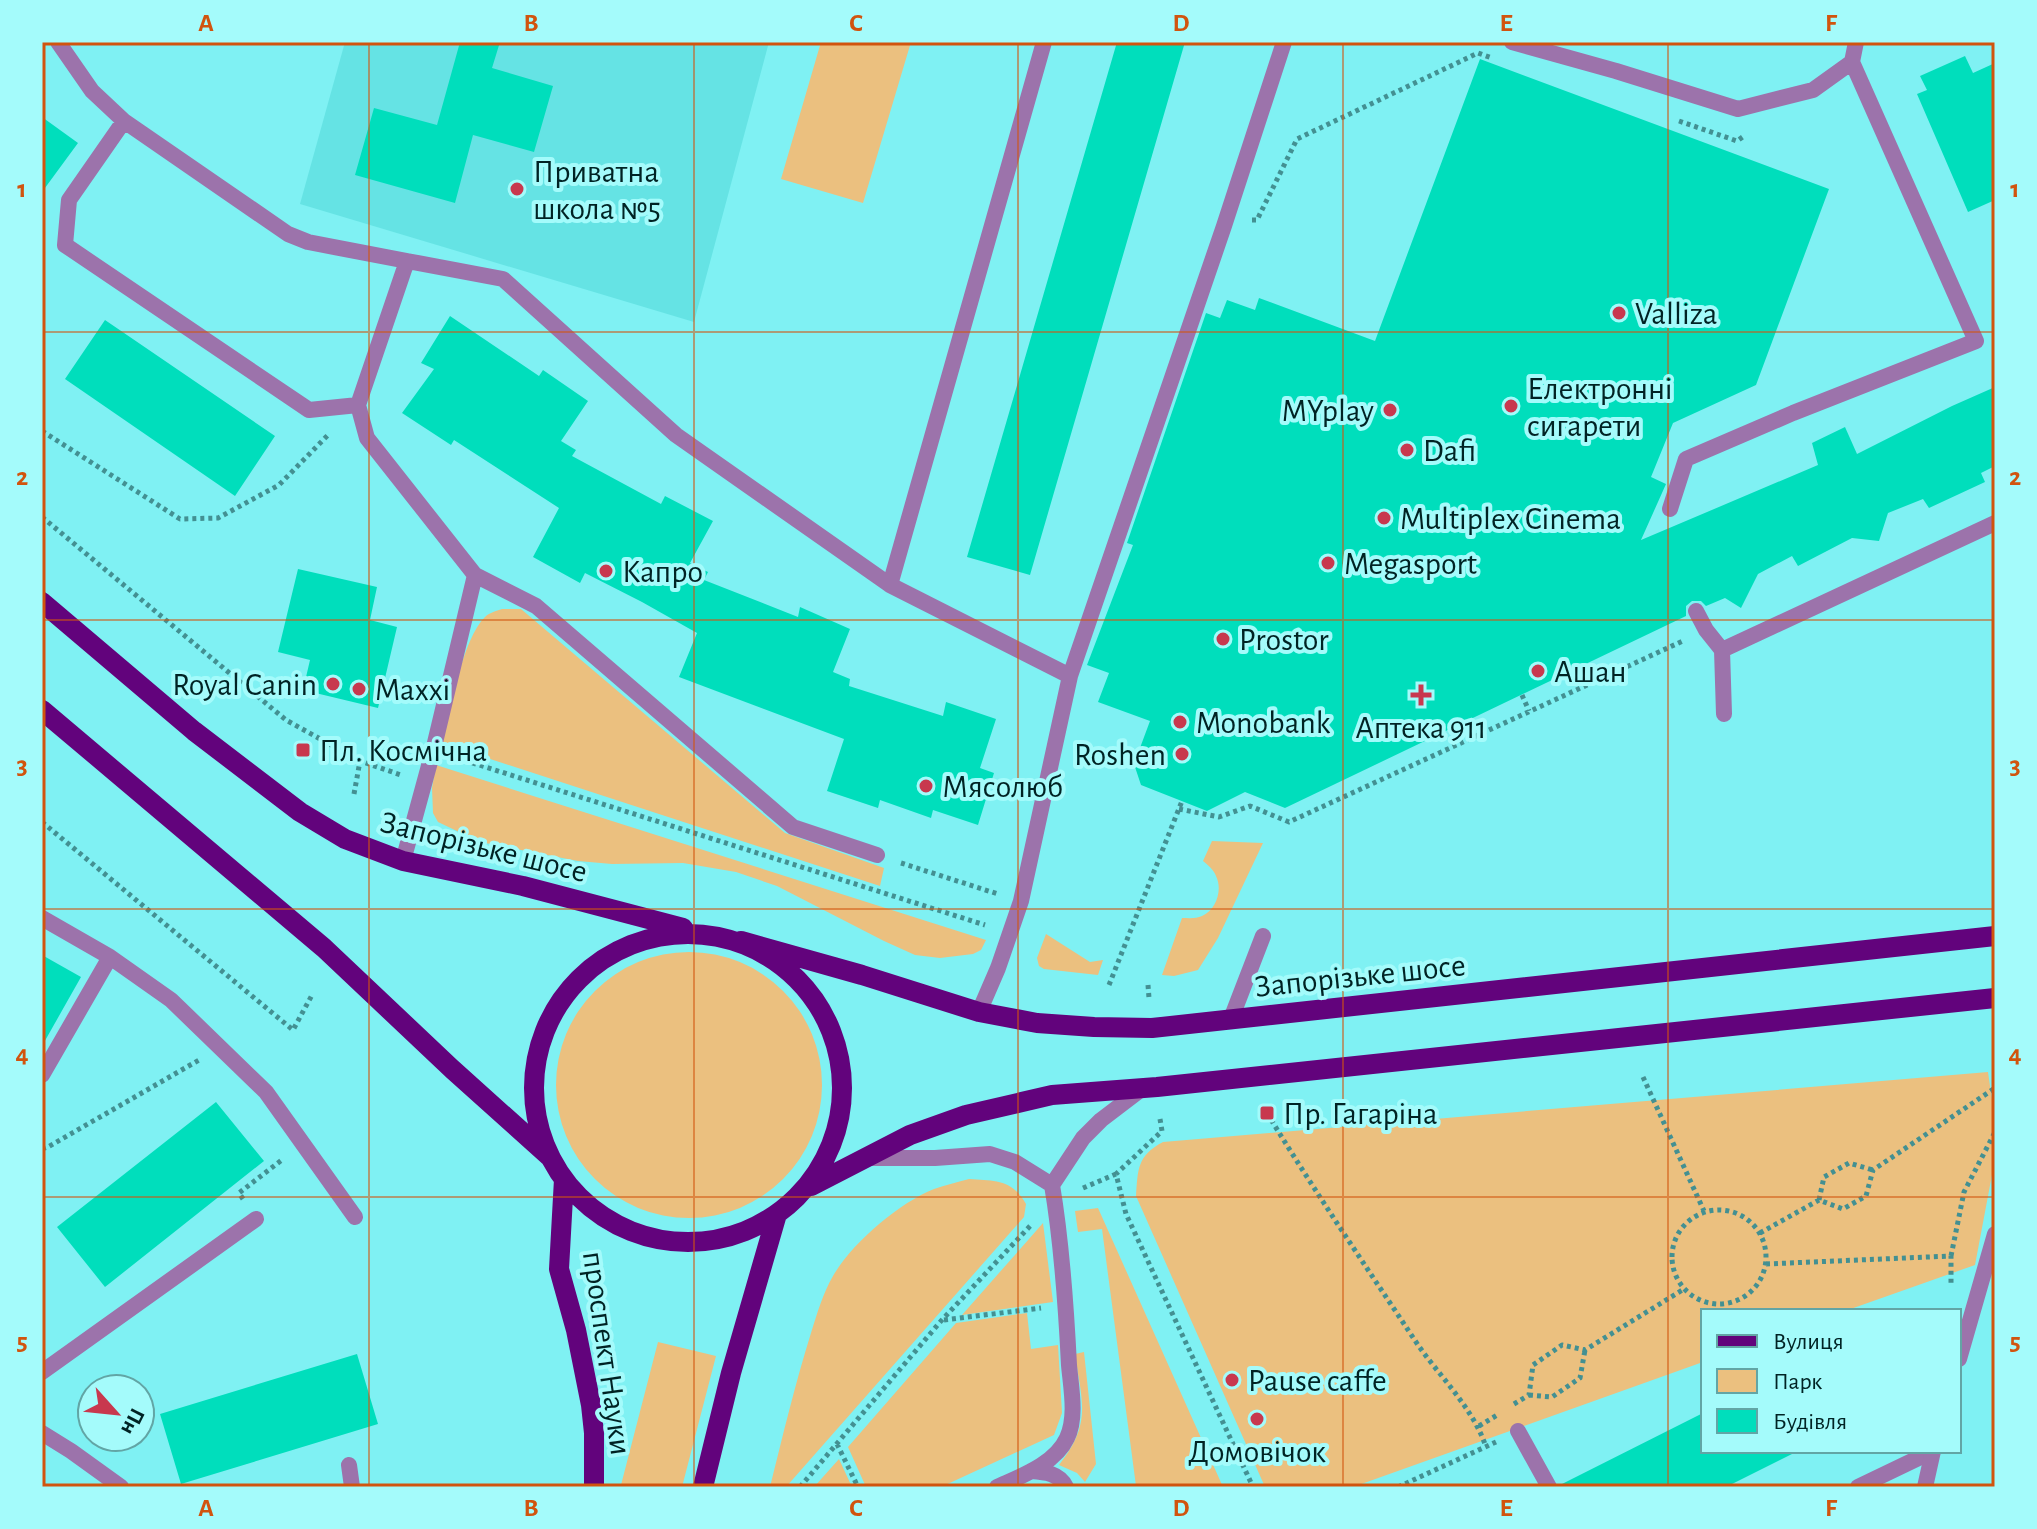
<svg xmlns="http://www.w3.org/2000/svg" width="2037" height="1529" font-family="'Alegreya Sans',sans-serif">
<rect width="100%" height="100%" fill="#7ff1f3"/>
<path fill="#65e3e4" d="M345 42H769L694 322 300 204Z"/>
<path fill="#ebc07f" d="M821 42H911L863 203 781 179Z
M502 609H521L785 833 884 868 880 886 441 743C449 712 463 638 485 617 489 613 496 611 502 609Z
M436 765 986 940 981 950 973 954 940 958 915 955 884 941 777 886 736 872 683 863 612 864 578 861 480 842 438 822 433 813 432 788Z
M1212 841 1263 843 1218 938 1198 970 1174 976 1162 975 1182 918C1188 918 1196 919 1202 916 1216 910 1223 890 1216 876 1214 870 1208 865 1203 861Z
M1046 934 1090 962 1103 960 1098 975 1044 969 1039 966 1037 958Z
M556 1085a133 133 0 1 1 266 0a133 133 0 1 1-266 0Z
M1988 1072 1995 1121V1159L1975 1265 1845 1311H1703V1362L1353 1487H1265L1136 1196C1138 1169 1137 1156 1163 1142Z
M969 1179C995 1181 1012 1179 1026 1204L1024 1217 786 1487H770C783 1435 795 1384 811 1333 817 1314 823 1293 833 1276 852 1243 899 1203 934 1189 945 1185 958 1182 969 1179Z
M1098 1208 1223 1487H1134L1136 1486 1102 1229 1078 1232 1075 1211Z
M1043 1223 1053 1302 962 1315Z
M1027 1313 1031 1349 1058 1345 1062 1413 1054 1435 941 1487H866L848 1447 956 1323Z
M658 1342 716 1356 682 1487H629L621 1485Z
M1084 1352 1096 1464 1085 1482 1077 1473 1059 1465C1092 1423 1082 1403 1075 1354Z
M839 1459 852 1487H814Z"/>
<path fill="#00debc" d="M460 42H500L492 68 553 86 534 152 473 135 455 203 355 175 374 108 437 125Z
M1117 42H1185L1030 575 967 557Z
M1965 56 1973 73 1995 63V200L1968 212 1917 94 1927 90 1920 76Z
M1480 59 1829 189 1756 385 1673 423 1651 477 1666 484 1641 540 1818 465 1812 443 1845 427 1857 454 1952 406 1995 387V466L1981 473 1985 482 1929 508 1923 499 1888 513 1879 541 1852 538 1798 566 1792 556 1758 574 1741 608 1725 598 1706 606 1701 601H1692L1686 606V616L1285 808 1245 792 1207 811 1141 785 1134 764 1150 721 1098 702 1109 673 1087 665 1133 545 1127 543 1206 313 1220 318 1227 300 1255 310 1259 298 1375 341Z
M42 117 78 143 42 192Z
M450 316 539 376 543 370 588 401 561 441 576 450 572 456 661 504 665 496 713 521 690 563 708 572 704 580 798 617 800 607 850 629 833 672 850 679 849 686 943 716 946 702 996 719 980 768 994 773 978 825 933 810 931 818 880 800 878 808 827 791 844 739 679 677 697 633 642 602 585 573 580 583 533 557 559 508 454 440 451 445 402 413 434 369 421 363Z
M105 320 275 436 235 496 65 379Z
M298 569 377 587 370 620 397 627 378 708 303 690 310 660 278 652Z
M42 955 81 977 42 1046Z
M216 1102 264 1161 105 1287 57 1227Z
M357 1354 378 1424 181 1484 160 1414Z
M1703 1413V1451H1798L1726 1487H1560V1485Z"/>
<g fill="none" stroke-linecap="round" stroke-linejoin="round">
<path stroke="#439092" stroke-width="5" stroke-dasharray="4 4" stroke-linecap="butt" d="M1679 121 1737 141 1744 136
M1252 220H1257L1297 139 1478 53 1492 58
M42 431 180 519 218 518 279 485 329 434
M42 517 286 720 360 761 401 775
M1522 695 1529 711
M457 758 985 925
M354 794 360 761
M1179 809 1219 817 1250 806 1289 822 1685 640
M42 822 293 1030 312 995
M901 863 998 894
M1109 985 1182 801
M1148 985 1149 998
M1643 1077 1704 1211
M1267 1113C1315 1192 1367 1268 1418 1345 1441 1378 1473 1408 1486 1447
M1160 1119 1162 1131 1116 1174 1126 1214 1253 1487
M42 1149 48 1147 199 1060
M1083 1188 1116 1174
M243 1199 239 1193 283 1159
M1819 1200 1824 1177 1849 1163 1873 1170
M1672 1257a47 47 0 1 1 94 0a47 47 0 1 1-94 0Z
M1760 1233 1819 1200 1843 1209 1866 1196 1873 1170 1995 1088
M1951 1256 1964 1192 1995 1132
M1766 1264 1951 1256V1286
M944 1320 1041 1308
M1529 1395 1552 1397 1580 1378 1585 1350
M1514 1404 1529 1395 1533 1365 1562 1345 1585 1350 1684 1289
M1479 1426 1499 1414
M837 1444 858 1487
M800 1487 941 1321 1031 1225
M1398 1487 1496 1442"/>
<path stroke="#9c73ab" stroke-width="16" d="M58 42 92 91 124 121 288 234 308 242 407 261
M1044 42 890 585 1070 676
M1512 42 1616 71 1738 109 1813 90 1852 62
M124 121 69 200 65 245 309 410 358 405
M1670 509 1686 459 1793 413 1976 341 1852 62 1856 42
M475 575 536 606 793 827 877 855
M1696 611 1706 630 1722 650 1724 714
M1722 650 1995 523
M403 861 433 751 475 575 367 438 358 405 407 261 503 279 676 435 890 585
M42 918 110 957 171 1000 266 1092 355 1217
M979 1012 998 968 1021 901 1070 676 1224 226 1284 42
M1231 1019 1263 936
M42 1075 110 957
M865 1158H935L990 1154 1015 1162 1052 1185
M42 1372 256 1219
M1518 1431 1549 1487
M42 1433 71 1451 121 1487
M349 1465 352 1487
M1031 1471C1045 1472 1059 1473 1066 1487
M997 1487C1021 1476 1055 1464 1067 1438 1077 1417 1071 1388 1069 1365 1066 1305 1062 1244 1052 1185L1083 1138 1101 1120 1143 1088
M1858 1487 1933 1451"/>
<path stroke="#9c73ab" stroke-width="16" d="M1959 1359 1995 1234
M1925 1487 1933 1451"/>
<path stroke="#62037c" stroke-width="20" d="M42 602 194 731 300 812 345 839 403 861 523 886 683 928
M42 710 324 948 452 1069 550 1157
M534 1088a154 154 0 1 1 308 0a154 154 0 1 1-308 0Z
M741 941 862 975 979 1012 1037 1023 1094 1027 1152 1028 1995 936
M564 1179 559 1269 576 1330 591 1405 594 1433V1487
M811 1186 910 1135 966 1115 1052 1095 1157 1087 1995 998
M703 1487 731 1373 777 1214"/>
</g>
<path fill="none" stroke="#d1540e" stroke-width="2" stroke-opacity="0.55" d="M369 42V1487M694 42V1487M1018 42V1487M1343 42V1487M1668 42V1487M42 332H1995M42 620H1995M42 909H1995M42 1197H1995"/>
<g fill="#c8384e" stroke="#a4fbfb" stroke-width="3">
<circle cx="517" cy="189" r="8"/>
<circle cx="1619" cy="313" r="8"/>
<circle cx="1511" cy="406" r="8"/>
<circle cx="1390" cy="410" r="8"/>
<circle cx="1407" cy="450" r="8"/>
<circle cx="1384" cy="518" r="8"/>
<circle cx="1328" cy="563" r="8"/>
<circle cx="606" cy="571" r="8"/>
<circle cx="1223" cy="639" r="8"/>
<circle cx="1538" cy="671" r="8"/>
<circle cx="333" cy="684" r="8"/>
<circle cx="359" cy="689" r="8"/>
<path d="M1417 683h8v8h8v8h-8v8h-8v-8h-8v-8h8z"/>
<circle cx="1180" cy="722" r="8"/>
<rect x="295" y="742" width="16" height="16" rx="4"/>
<circle cx="1182" cy="754" r="8"/>
<circle cx="926" cy="786" r="8"/>
<rect x="1259" y="1105" width="16" height="16" rx="4"/>
<circle cx="1232" cy="1380" r="8"/>
<circle cx="1257" cy="1419" r="8"/>
</g>
<g text-anchor="middle" stroke-width="8" stroke-linejoin="round" paint-order="stroke">
<g font-size="32" fill="#002324" stroke="#a4fbfb" text-anchor="start">
<text x="533" y="182">Приватна<tspan x="533" dy="37">школа №5</tspan></text>
<text x="1635" y="324">Valliza</text>
<text x="1527" y="399">Електронні<tspan x="1527" dy="37">сигарети</tspan></text>
<text x="1374" y="421" text-anchor="end">MYplay</text>
<text x="1423" y="461">Dafi</text>
<text x="1400" y="529">Multiplex Cinema</text>
<text x="1344" y="574">Megasport</text>
<text x="622" y="582">Капро</text>
<text x="1239" y="650">Prostor</text>
<text x="1554" y="682">Ашан</text>
<text x="317" y="695" text-anchor="end">Royal Canin</text>
<text x="375" y="700">Maxxi</text>
<text x="1196" y="733">Monobank</text>
<text x="1421" y="738" text-anchor="middle">Аптека 911</text>
<text x="319" y="761">Пл. Космічна</text>
<text x="1166" y="765" text-anchor="end">Roshen</text>
<text x="942" y="797">Мясолюб</text>
<text x="1283" y="1124">Пр. Гагаріна</text>
<text x="1248" y="1391">Pause caffe</text>
<text x="1257" y="1462" text-anchor="middle">Домовічок</text>
</g>
<g font-size="32" fill="#002324" stroke="#a4fbfb">
<text transform="translate(484 846) rotate(14)" y="11">Запорізьке шосе</text>
<text transform="translate(1360 975) rotate(-6)" y="11">Запорізьке шосе</text>
<text transform="translate(608 1353) rotate(82)" y="11">проспект Науки</text>
</g>
</g>
<rect width="2037" height="1529" fill="none" stroke="#a4fbfb" stroke-width="88"/>
<rect x="1701" y="1309" width="260" height="144" fill="#a4fbfb" stroke="#62a5a5" stroke-width="2"/>
<rect x="1717" y="1335" width="40" height="12" fill="#62037c" stroke="#62a5a5" stroke-width="2"/>
<text x="1773" y="1349" font-size="24" fill="#002324">Вулиця</text>
<rect x="1717" y="1369" width="40" height="24" fill="#ebc07f" stroke="#62a5a5" stroke-width="2"/>
<text x="1773" y="1389" font-size="24" fill="#002324">Парк</text>
<rect x="1717" y="1409" width="40" height="24" fill="#00debc" stroke="#62a5a5" stroke-width="2"/>
<text x="1773" y="1429" font-size="24" fill="#002324">Будівля</text>
<g transform="translate(116 1413) rotate(117)"><circle r="38" fill="#a4fbfb" stroke="#62a5a5" stroke-width="2"/>
<path d="M0-6L14 30L0 20L-14 30Z" fill="#c8384e"/>
<text y="-12" font-size="22" font-weight="bold" text-anchor="middle" fill="#002324">Пн</text>
</g>
<rect x="44" y="44" width="1949" height="1441" fill="none" stroke="#d1540e" stroke-width="3"/>
<g font-size="26" text-anchor="middle" font-weight="bold" fill="#d1540e">
<text x="206" y="31">A</text>
<text x="531" y="31">B</text>
<text x="856" y="31">C</text>
<text x="1181" y="31">D</text>
<text x="1506" y="31">E</text>
<text x="1831" y="31">F</text>
<text x="22" y="197">1</text>
<text x="2015" y="197">1</text>
<text x="22" y="485">2</text>
<text x="2015" y="485">2</text>
<text x="22" y="774">3</text>
<text x="2015" y="774">3</text>
<text x="22" y="1062">4</text>
<text x="2015" y="1062">4</text>
<text x="22" y="1350">5</text>
<text x="2015" y="1350">5</text>
<text x="206" y="1516">A</text>
<text x="531" y="1516">B</text>
<text x="856" y="1516">C</text>
<text x="1181" y="1516">D</text>
<text x="1506" y="1516">E</text>
<text x="1831" y="1516">F</text>
</g>
</svg>
